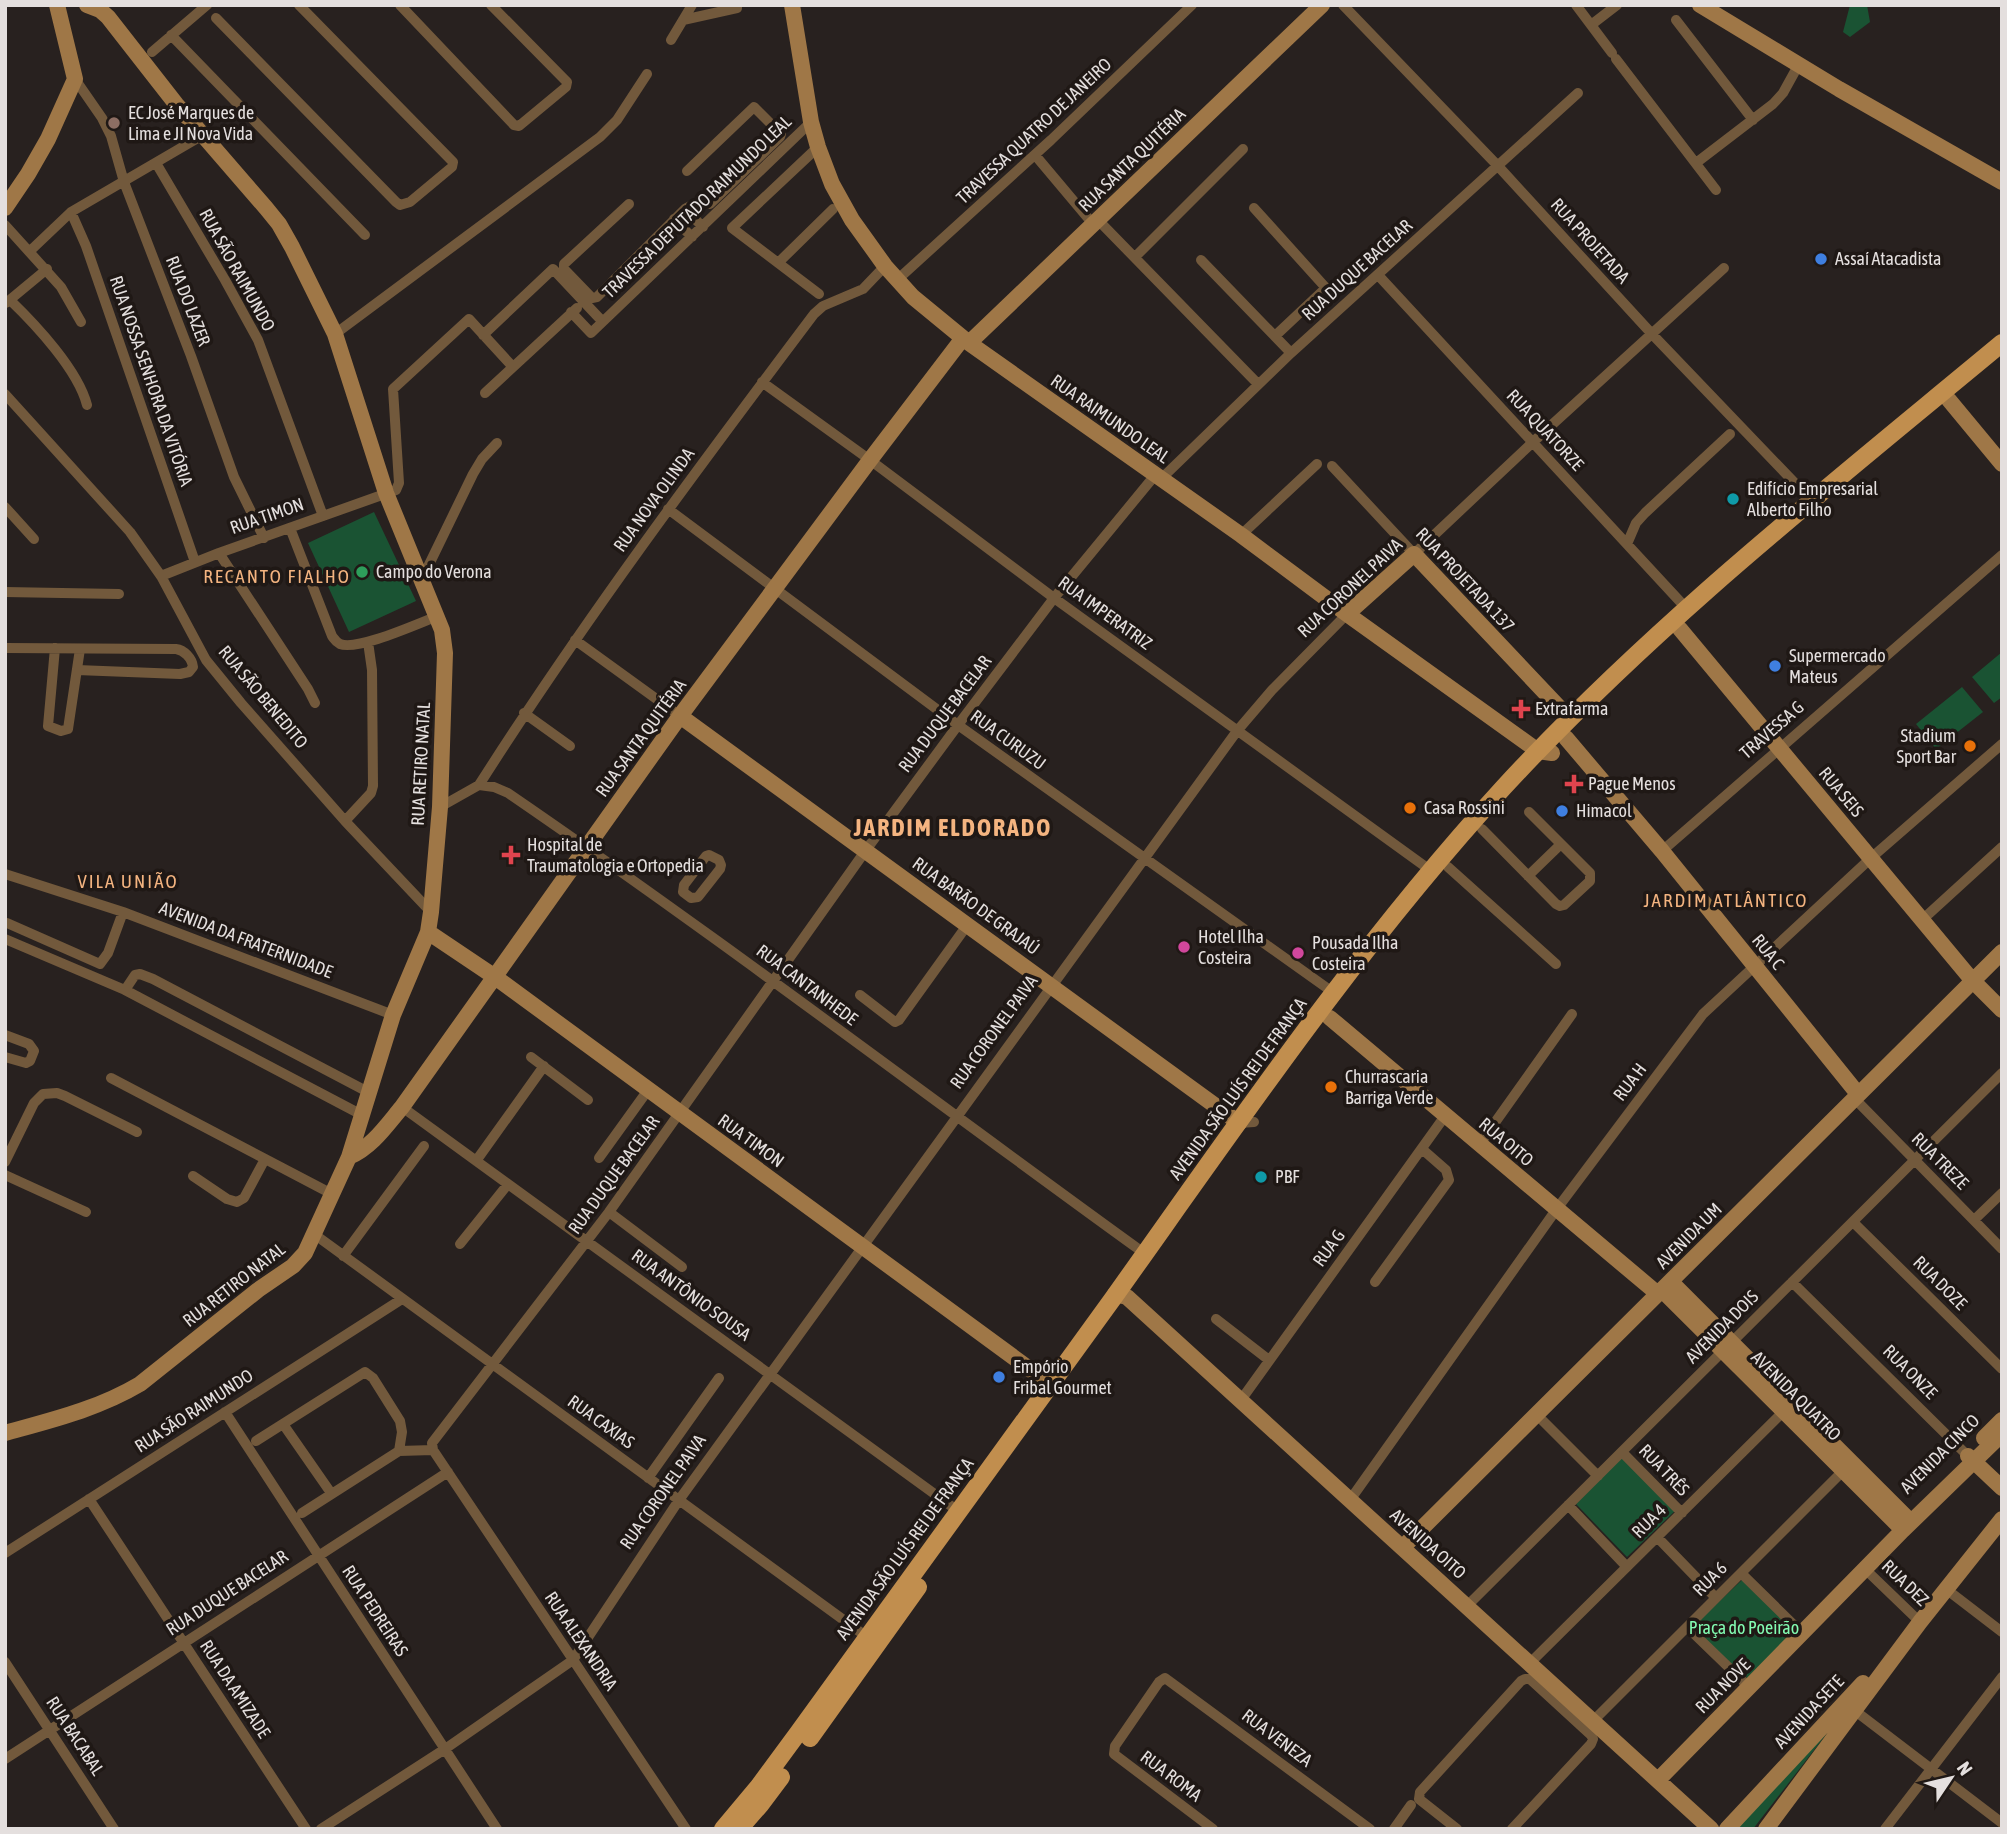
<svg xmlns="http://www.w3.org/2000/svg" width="2007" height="1834" font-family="'Asap Condensed',sans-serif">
<rect width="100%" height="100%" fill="#28211f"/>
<path fill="#1a5333" d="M1850 5H1867L1870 22 1850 37 1843 32Z
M374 512 416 601 349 632 308 543Z
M2002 652V697L1994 703 1972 677Z
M1962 687 1983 712 1936 749 1916 724Z
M1623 1456 1676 1510 1627 1557 1576 1504Z
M1743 1579 1796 1629 1747 1678 1692 1627Z
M1859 1692 1753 1829H1733Z"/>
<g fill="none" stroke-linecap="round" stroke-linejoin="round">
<path stroke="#72593c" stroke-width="10" d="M400 5 514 125 519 126 566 87 567 82 491 5
M1343 5 1498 166 1651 333 1812 501
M1576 5 1612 53
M216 18 396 202 400 205 410 202 452 167 453 162 299 5
M683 20 737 8V5
M1676 20 1753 120
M1591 25 1617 5
M171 35 365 235
M671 40 692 5
M152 52 207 5
M1616 59 1716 190
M75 79 102 118 111 136 124 182 191 356 234 477 264 538
M818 147 732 228 819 294
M1035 155 1093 224
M156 163 225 280 258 340 323 516
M1696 163 1773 104 1783 93 1799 64
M629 204 564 264V269L592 298 597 297 685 209 696 203 710 204 780 137 781 134 754 107 687 171
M1254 208 1326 288 1275 336
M685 209 703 227
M71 212 86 246 195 562
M674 219 692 237
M1098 220 1258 384
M5 225 61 287 81 322
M30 251 71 212 203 135
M1135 257 1243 149
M1201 260 1291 353
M778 263 833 209
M1378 275 1686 608
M897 280 1051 140 1192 5
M10 300C36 325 78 370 87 405
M6 303 47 269
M571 312 591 333 811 122
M335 334 600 137 617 120 647 74
M483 335 553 269 602 321
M762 382 870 460 1054 598 1430 870
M485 393 577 308
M5 394 130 532 161 576 206 660 241 703 345 821 431 912
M1332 466 1414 554 1533 442 1724 268
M1162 478 1291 353 1578 93
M5 507 34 539
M668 509 958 725 1334 993
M290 528 332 636C335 640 336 642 340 644 358 651 419 623 438 616
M1241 535 1317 464
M1627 544 1636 523 1645 513 1730 434
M219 553 308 689 315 703
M161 576 219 553 396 490 399 483 393 389 469 319 513 367
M422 579 473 474 482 459 497 443
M5 592 119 594
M575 640 680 716
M5 648 176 649C184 650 192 658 193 667L189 672 180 674 77 670
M55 648 48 726 61 731 68 729 80 649
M524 713 570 746
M479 785C583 622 698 468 814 314L823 306 863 289 885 266
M440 807 479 785 494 787 508 793C724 941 932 1100 1144 1253
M345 821 371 793 373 786 372 670 368 642
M1482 829 1556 904 1560 906 1564 905 1590 881V873L1529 812
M1662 851 2002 555
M709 855 719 860 721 865 720 869 698 897 691 898 683 892 684 885 706 856Z
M1448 867 1556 964
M5 874 123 912 393 1015
M1528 876 1561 844
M1922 920 2002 847
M7 923 100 964 108 953 123 912
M5 939 125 990 362 1115
M125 990 135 975 140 974 153 979 368 1092
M860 995 895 1022 899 1020 968 924
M5 1035 29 1044 34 1051 30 1061 26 1063 5 1057
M531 1057 588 1100
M111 1078 332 1194
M1854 1098 2002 1249
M402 1107 958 1511
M1239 1123 1254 1122
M1479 1145 1572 1014
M599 1158 648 1090
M476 1161 544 1066
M5 1162 34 1103 43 1094 57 1093 65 1096 137 1132
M5 1175 86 1212
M193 1176 227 1199 237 1202 244 1198 265 1159
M609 1212 682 1267
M1974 1220 2002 1193
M1853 1222 2002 1369
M314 1234 867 1637
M460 1244 508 1184
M343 1256 424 1146
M1375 1282 1449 1180 1446 1170 1422 1149
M1792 1282 1967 1455
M1216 1319 1269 1360
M1241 1400 1445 1116
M225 1412 497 1829
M1536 1414 1598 1476
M283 1424 331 1493
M256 1441 365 1372 373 1378 400 1421 402 1432 399 1451
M1622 1452 1682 1513
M648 1478 719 1378
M89 1499 306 1829
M1350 1500 1556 1210 1703 1014 1871 858 2002 744
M1568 1505 1627 1567
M302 1513 399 1451 433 1450
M1657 1537 1716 1598
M5 1553 402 1299
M1865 1569 1920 1622
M1741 1573 1802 1633
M1946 1589 2002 1632
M1467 1606 2002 1073
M1687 1627 1749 1687
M5 1662 114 1829
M1530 1663 1786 1409
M1854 1710 2002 1823
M1593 1721 1846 1468
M5 1759 448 1472
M321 1829 445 1749 573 1660 679 1500 1237 731 1272 690 1347 614
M686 1829 433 1450 432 1443 609 1212 866 850 958 725 1054 598 1156 474
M1213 1829 1114 1754 1115 1746 1159 1682 1165 1678 1370 1829
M1394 1829 1411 1805
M1457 1829 1419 1799 1420 1792 1521 1681 1525 1679H1530L1591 1735 1593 1739 1591 1744 1512 1829
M1885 1829 2002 1677"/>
<path stroke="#9f7747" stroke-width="16" d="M792 5 811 122 818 147 832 184 852 220 885 266 913 297 969 343 1241 535 1347 614 1538 751 1552 753
M1700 5 1839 89 2002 182
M5 208 28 174 48 139 75 79 57 5
M969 343 1322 5
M1949 400 2002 464
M1347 614 1414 554 1570 719
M1680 629 1972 980 2002 1010
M680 716 1239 1123
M1566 738 1662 851 1858 1094
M428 932 495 977 1050 1384
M1330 1018 1658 1294
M349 1157C372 1147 386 1126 402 1107L680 716 870 460 963 338
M1671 1282 1905 1516
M1662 1290 1903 1530
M1115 1294 1127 1297 1711 1829
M5 1433C52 1420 98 1409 140 1384L258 1290 293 1266 305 1253 349 1157 393 1015 428 932 431 912 440 807 445 653 442 630 386 493 335 334 292 247 279 224 266 208 176 104 108 17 100 10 87 5
M1984 1438 2002 1420
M1968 1456 2002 1488
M1403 1547 2002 952
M1658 1780 1903 1530 2002 1434
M1727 1829 1863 1683
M1766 1829 1920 1622 2002 1519"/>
<path stroke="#c18e4e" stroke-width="18" d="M810 1738 918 1587
M723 1829 759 1786 798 1733C903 1587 1009 1443 1114 1297 1238 1123 1359 945 1503 788 1654 624 1831 485 2002 343
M739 1829 760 1805 781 1777"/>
</g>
<circle fill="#8d6e63" stroke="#1f1815" stroke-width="2.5" cx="114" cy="123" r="7"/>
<g fill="#3f7fe0" stroke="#1f1815" stroke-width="2.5">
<circle cx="1821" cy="259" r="7"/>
<circle cx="1775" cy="666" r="7"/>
<circle cx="1562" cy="811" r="7"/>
<circle cx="999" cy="1377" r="7"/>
</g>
<g fill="#0f9aa8" stroke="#1f1815" stroke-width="2.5">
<circle cx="1733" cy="499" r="7"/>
<circle cx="1261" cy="1177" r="7"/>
</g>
<circle fill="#2e9e5b" stroke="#1f1815" stroke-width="2.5" cx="362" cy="572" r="7"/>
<g fill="#e0444e" stroke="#1f1815" stroke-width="2.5">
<path d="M1517.5 698.5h7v7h7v7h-7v7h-7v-7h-7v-7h7z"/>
<path d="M1570.5 773.5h7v7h7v7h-7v7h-7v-7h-7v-7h7z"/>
<path d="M507.5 844.5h7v7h7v7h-7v7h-7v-7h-7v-7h7z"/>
</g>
<g fill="#e8710a" stroke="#1f1815" stroke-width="2.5">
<circle cx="1970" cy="746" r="7"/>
<circle cx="1410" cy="808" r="7"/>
<circle cx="1331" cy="1087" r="7"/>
</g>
<g fill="#d1479c" stroke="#1f1815" stroke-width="2.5">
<circle cx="1184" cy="947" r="7"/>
<circle cx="1298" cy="953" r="7"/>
</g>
<g text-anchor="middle" stroke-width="7" stroke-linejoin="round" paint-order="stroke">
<g font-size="18" fill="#e4dfde" stroke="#1f1815" text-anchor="start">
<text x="128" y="119">EC José Marques de<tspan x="128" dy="21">Lima e JI Nova Vida</tspan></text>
<text x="1835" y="265">Assaí Atacadista</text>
<text x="1747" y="495">Edifício Empresarial<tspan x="1747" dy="21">Alberto Filho</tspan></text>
<text x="376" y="578">Campo do Verona</text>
<text x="1789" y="662">Supermercado<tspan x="1789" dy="21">Mateus</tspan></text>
<text x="1535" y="715">Extrafarma</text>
<text x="1956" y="742" text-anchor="end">Stadium<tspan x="1956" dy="21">Sport Bar</tspan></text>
<text x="1588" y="790">Pague Menos</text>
<text x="1424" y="814">Casa Rossini</text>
<text x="1576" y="817">Himacol</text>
<text x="527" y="851">Hospital de<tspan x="527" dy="21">Traumatologia e Ortopedia</tspan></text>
<text x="1198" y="943">Hotel Ilha<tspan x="1198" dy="21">Costeira</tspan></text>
<text x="1312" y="949">Pousada Ilha<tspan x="1312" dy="21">Costeira</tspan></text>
<text x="1345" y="1083">Churrascaria<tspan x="1345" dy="21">Barriga Verde</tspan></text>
<text x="1275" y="1183">PBF</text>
<text x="1013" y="1373">Empório<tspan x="1013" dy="21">Fribal Gourmet</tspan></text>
</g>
<g font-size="18" fill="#e4dfde" stroke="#1f1815">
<text transform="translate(1034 131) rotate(-43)" y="6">TRAVESSA QUATRO DE JANEIRO</text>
<text transform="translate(1132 160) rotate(-44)" y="6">RUA SANTA QUITÉRIA</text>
<text transform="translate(697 207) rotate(-44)" y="6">TRAVESSA DEPUTADO RAIMUNDO LEAL</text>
<text transform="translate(1590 241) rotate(48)" y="6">RUA PROJETADA</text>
<text transform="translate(237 270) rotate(61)" y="6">RUA SÃO RAIMUNDO</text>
<text transform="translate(1357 270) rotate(-42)" y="6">RUA DUQUE BACELAR</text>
<text transform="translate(188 301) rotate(69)" y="6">RUA DO LAZER</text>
<text transform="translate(151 381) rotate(71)" y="6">RUA NOSSA SENHORA DA VITÓRIA</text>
<text transform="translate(1110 419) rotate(35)" y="6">RUA RAIMUNDO LEAL</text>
<text transform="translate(1545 430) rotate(47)" y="6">RUA QUATORZE</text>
<text transform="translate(654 500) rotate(-54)" y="6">RUA NOVA OLINDA</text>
<text transform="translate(267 516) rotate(-19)" y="6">RUA TIMON</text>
<text transform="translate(1465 580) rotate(47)" y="6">RUA PROJETADA 137</text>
<text transform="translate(1350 588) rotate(-43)" y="6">RUA CORONEL PAIVA</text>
<text transform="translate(1105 613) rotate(36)" y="6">RUA IMPERATRIZ</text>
<text transform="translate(263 697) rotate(50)" y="6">RUA SÃO BENEDITO</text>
<text transform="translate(945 714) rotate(-53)" y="6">RUA DUQUE BACELAR</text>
<text transform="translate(1772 730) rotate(-41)" y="6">TRAVESSA G</text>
<text transform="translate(641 738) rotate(-54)" y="6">RUA SANTA QUITÉRIA</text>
<text transform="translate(1008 740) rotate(36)" y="6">RUA CURUZU</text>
<text transform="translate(421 764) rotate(-87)" y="6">RUA RETIRO NATAL</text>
<text transform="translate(1841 792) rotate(50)" y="6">RUA SEIS</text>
<text transform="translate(976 906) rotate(36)" y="6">RUA BARÃO DE GRAJAÚ</text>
<text transform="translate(246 940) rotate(21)" y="6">AVENIDA DA FRATERNIDADE</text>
<text transform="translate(1768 952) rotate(51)" y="6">RUA C</text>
<text transform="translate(807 985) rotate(37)" y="6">RUA CANTANHEDE</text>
<text transform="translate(994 1032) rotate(-54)" y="6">RUA CORONEL PAIVA</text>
<text transform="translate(1630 1082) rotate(-53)" y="6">RUA H</text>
<text transform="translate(1238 1089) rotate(-54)" y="6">AVENIDA SÃO LUÍS REI DE FRANÇA</text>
<text transform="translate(751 1141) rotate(36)" y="6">RUA TIMON</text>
<text transform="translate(1506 1142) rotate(40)" y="6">RUA OITO</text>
<text transform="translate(1940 1161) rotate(45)" y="6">RUA TREZE</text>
<text transform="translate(614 1175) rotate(-54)" y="6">RUA DUQUE BACELAR</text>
<text transform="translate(1689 1236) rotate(-45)" y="6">AVENIDA UM</text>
<text transform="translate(1329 1248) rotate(-54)" y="6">RUA G</text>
<text transform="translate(1940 1283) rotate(45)" y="6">RUA DOZE</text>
<text transform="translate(234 1285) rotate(-38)" y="6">RUA RETIRO NATAL</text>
<text transform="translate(691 1295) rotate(36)" y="6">RUA ANTÔNIO SOUSA</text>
<text transform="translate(1722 1327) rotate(-45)" y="6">AVENIDA DOIS</text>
<text transform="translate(1910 1372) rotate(45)" y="6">RUA ONZE</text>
<text transform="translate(1796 1396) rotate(45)" y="6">AVENIDA QUATRO</text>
<text transform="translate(194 1411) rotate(-33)" y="6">RUA SÃO RAIMUNDO</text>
<text transform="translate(601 1422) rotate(36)" y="6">RUA CAXIAS</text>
<text transform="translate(1940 1454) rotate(-45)" y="6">AVENIDA CINCO</text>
<text transform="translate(1664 1470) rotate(46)" y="6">RUA TRÊS</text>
<text transform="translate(663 1492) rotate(-55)" y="6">RUA CORONEL PAIVA</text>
<text transform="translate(1649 1521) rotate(-45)" y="6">RUA 4</text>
<text transform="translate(1428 1544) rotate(42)" y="6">AVENIDA OITO</text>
<text transform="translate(905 1549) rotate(-54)" y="6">AVENIDA SÃO LUÍS REI DE FRANÇA</text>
<text transform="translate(1710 1579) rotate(-45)" y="6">RUA 6</text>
<text transform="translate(1905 1583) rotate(44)" y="6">RUA DEZ</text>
<text transform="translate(227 1593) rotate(-33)" y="6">RUA DUQUE BACELAR</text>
<text transform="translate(375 1611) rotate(57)" y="6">RUA PEDREIRAS</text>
<text transform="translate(581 1641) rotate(56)" y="6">RUA ALEXANDRIA</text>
<text transform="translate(1723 1686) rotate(-45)" y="6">RUA NOVE</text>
<text transform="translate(235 1689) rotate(57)" y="6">RUA DA AMIZADE</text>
<text transform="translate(1809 1712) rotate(-47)" y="6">AVENIDA SETE</text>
<text transform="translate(75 1736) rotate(57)" y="6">RUA BACABAL</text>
<text transform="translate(1277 1738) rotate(37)" y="6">RUA VENEZA</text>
<text transform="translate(1171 1776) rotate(37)" y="6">RUA ROMA</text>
</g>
<g font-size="18" fill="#83fcb2" stroke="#1f1815">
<text x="1744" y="1634">Praça do Poeirão</text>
</g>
<g font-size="19" letter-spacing="2" fill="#f4b480" stroke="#1f1815">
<text x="277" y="583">RECANTO FIALHO</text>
<text x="128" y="888">VILA UNIÃO</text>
<text x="1726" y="907">JARDIM ATLÂNTICO</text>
</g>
<g font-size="24" font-weight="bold" letter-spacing="2" fill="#f4b480" stroke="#1f1815">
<text x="953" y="836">JARDIM ELDORADO</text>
</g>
</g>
<rect width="2007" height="1834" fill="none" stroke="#e4dfde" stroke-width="14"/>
<g transform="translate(1951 1778) rotate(55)" stroke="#1f1815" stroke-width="5" paint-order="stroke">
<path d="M0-5L12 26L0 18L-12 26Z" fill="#e4dfde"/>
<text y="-10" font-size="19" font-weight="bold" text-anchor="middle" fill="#e4dfde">N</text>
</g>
</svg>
